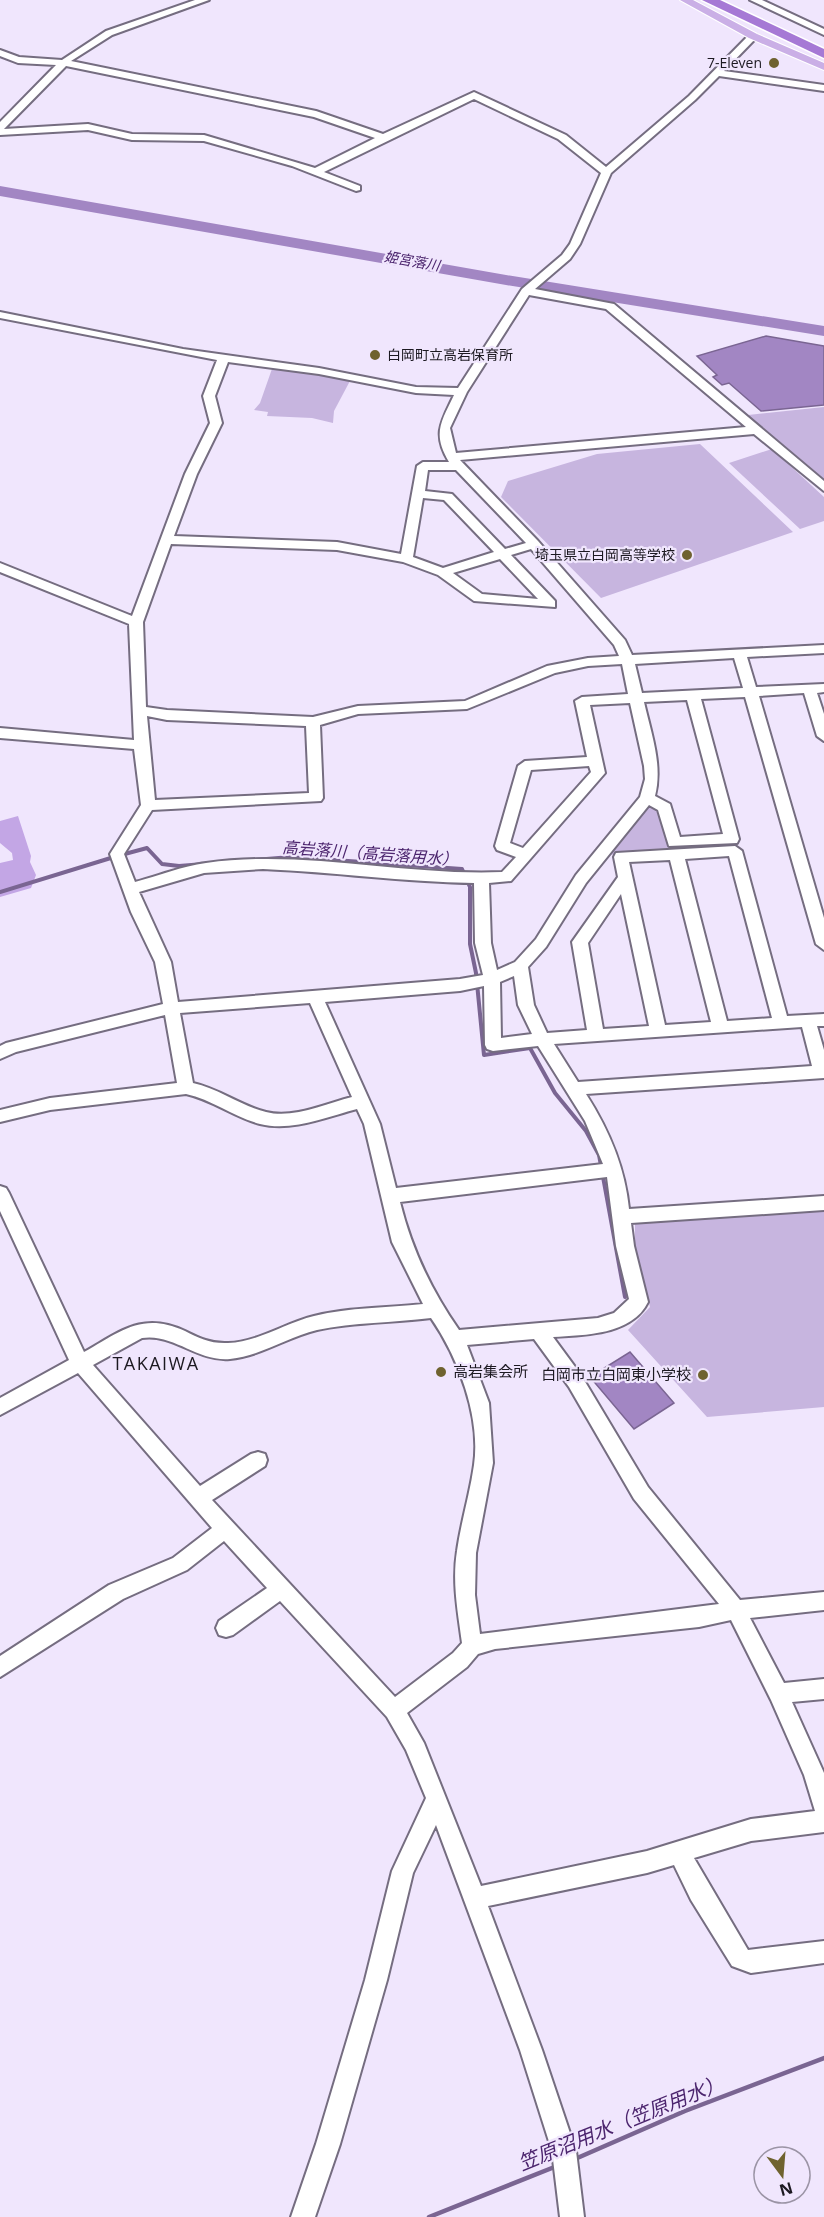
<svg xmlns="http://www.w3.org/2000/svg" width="824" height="2217" font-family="'Open Sans','Noto Sans JP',sans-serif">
<rect width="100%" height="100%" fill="#f0e6fd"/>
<path fill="#c7b5df" d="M273 366 351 379 334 411 333 423 312 418 267 416 268 412 254 410 260 403Z
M824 407V479L748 415Z
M700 444 793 532 601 598 501 497 508 481 597 454Z
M772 449 824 497V521L800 529 729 463Z
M650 806 662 811 672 850 608 855Z
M824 1211V1407L707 1417 628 1330 650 1307 635 1248V1222Z"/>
<path fill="#c3a6e5" d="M18 816 31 856 30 862 36 875 31 888 0 897V863L13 860 12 853 0 843V821Z"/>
<path fill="#a286c3" stroke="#7a6592" stroke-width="1.5" d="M766 336 824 346V405L761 411 729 383 722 385 713 377 717 375 697 356Z
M630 1352 674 1403 634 1429 590 1377Z"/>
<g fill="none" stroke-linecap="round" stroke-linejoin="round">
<path stroke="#7a6592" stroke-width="4" d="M121 855 147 848 162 864 179 866 291 857 462 869 470 887V944L476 973 484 1055 530 1048 555 1093 586 1131 599 1155 625 1297
M0 892 114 857"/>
<path stroke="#7a6592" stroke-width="4.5" d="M575 2159 685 2111 824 2058
M429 2217 557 2166"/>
<path fill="#a286c3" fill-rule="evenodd" d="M0 186 506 275 824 326V336L506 285 0 196Z"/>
<defs>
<path id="minor" d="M195 0H209L112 35 71 61 316 111 383 134 474 92 566 135 606 167 689 96 750 34 758 36 724 71 824 85V91L719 76 695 100 611 173 580 244 570 259 535 289 614 304 824 481V491L754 434 460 460 538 541 625 640 632 655 824 645V653L747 657 756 687 824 684V692L817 693 824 714V741L817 736 804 693 759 696 824 918V950L816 944 745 697 701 699 739 839 737 843 669 846 658 810 649 805 586 883 546 947 528 967 534 1005 547 1033 587 1030 572 942 618 877 614 857 616 853 735 846 742 851 787 1016 824 1014V1026H817L824 1050V1078L586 1094C609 1130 625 1167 629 1209L824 1196V1210L631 1223 634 1246 648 1302C632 1335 585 1335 553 1337L581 1375 648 1487 740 1600 824 1592V1610L750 1618 784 1683 824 1679V1699L792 1702 824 1773V1832L751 1841 694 1858 748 1950 824 1941V1963L751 1973 732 1966 691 1900 674 1865 647 1873 488 1906 542 2050 576 2151 584 2217H560L552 2151 520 2050 436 1825 413 1873 387 1980 340 2144 315 2217H291L316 2144 365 1980 392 1871 426 1798 406 1750 387 1717 280 1601 233 1635 226 1637 219 1635 216 1628 219 1621 267 1588 224 1541 187 1570 123 1599 0 1677V1656L109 1585 173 1558 212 1528 78 1373 0 1415V1398L69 1360 0 1211V1186L6 1188 9 1193 84 1352C120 1332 142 1311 185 1331 199 1338 211 1344 228 1343 258 1342 285 1323 314 1316 350 1307 387 1308 423 1304L392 1242 364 1124 357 1109C326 1117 292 1132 260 1124 234 1117 213 1100 186 1094L50 1110 0 1122V1110L50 1098 177 1083 165 1015 16 1052 0 1059V1046L6 1043 163 1004 155 962 131 912 110 854 141 805 134 749 0 738V728L134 740 129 624 0 572V563L132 616 185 474 210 423 203 396 217 360 0 318V312L183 349 319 368 416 387 458 388 522 289 562 255 570 244 601 173 558 139 474 99 324 172 360 186V190L356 191 292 166 204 141 132 140 88 130 0 135V122L56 65 18 63 0 56V50L19 57 62 60 106 31ZM66 66 314 117 375 138 315 168 204 135 132 134 88 124 4 129ZM529 295 606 309 746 427 456 453 450 428 467 392ZM228 362 319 374 416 393 454 395C441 422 432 434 449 462H423L417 466 401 554 337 542 174 536 197 474 222 423 215 396ZM428 470H456L526 543 505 549 452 494 425 491ZM423 498 444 500 494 552 443 568 413 557ZM171 544 337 550 403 562 438 575 474 601 555 607V601L511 555 531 549 614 645 619 656 588 658 547 666 465 701 358 706 313 717 167 710 146 707 143 622ZM500 559 538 599 482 594 453 573ZM734 658 743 688 642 693 635 664ZM622 664 628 694 582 697 575 701 587 757 525 761 518 766 495 846 497 850 516 857 502 872C403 876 304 849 206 863 182 866 158 876 135 882L124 854 152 810 321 801 323 798 320 725 358 714 467 709 555 673 588 666ZM687 700 723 834 680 837 670 804 655 796C663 765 651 733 644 702ZM630 703 644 766 645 779 640 797 576 875 536 939 515 962 497 970 491 943 489 883 511 881 605 773 590 705ZM147 716 167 720 306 726 309 793 155 800ZM589 766 591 772 523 848 510 843 531 770ZM729 856 772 1018 727 1021 685 859ZM670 860 711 1022 665 1025 629 862ZM263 869C334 872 403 882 474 883L475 943 483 975 460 979 178 1002 171 962 139 892 204 873ZM621 894 649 1026 603 1029 588 943ZM514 976 518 1005 532 1034 501 1038 500 982ZM484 986 485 1045 487 1049 493 1051 538 1046 585 1121 603 1164 396 1188 380 1124 325 1002 460 991ZM310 1003 352 1097C325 1104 293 1119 266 1112 241 1106 220 1089 193 1083L180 1013ZM802 1027 812 1066 578 1082 554 1044ZM607 1177 616 1246 629 1299 614 1313 598 1318 459 1330C431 1290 412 1250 400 1202ZM431 1318C458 1357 481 1417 474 1465 470 1494 461 1522 457 1551 452 1582 458 1613 462 1643L453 1653 395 1697 212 1500 265 1466 267 1460 265 1454 258 1452 251 1454 200 1486 93 1365 142 1338C173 1333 198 1362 230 1359 261 1356 287 1337 317 1330 354 1322 393 1323 431 1318ZM534 1339 569 1387 634 1499 719 1604 480 1634 475 1595 476 1553 493 1463 489 1403 467 1345ZM731 1620 771 1700 804 1775 815 1811 751 1819 647 1851 481 1886 424 1743 407 1713 467 1667 478 1654 495 1649 699 1627Z
M750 0H762L824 29V35Z"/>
<path id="major" d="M680 0H693L757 34 824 63V70L749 38Z"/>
<path id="highway" d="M702 0H720L824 49V58Z"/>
</defs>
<use href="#minor" stroke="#756d80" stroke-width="4"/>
<use href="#major" stroke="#fff" stroke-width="2"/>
<use href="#highway" stroke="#fff" stroke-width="3"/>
<use href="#minor" fill="#fff" fill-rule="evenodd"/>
<use href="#major" fill="#caafe6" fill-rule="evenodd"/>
<use href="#highway" fill="#a679d5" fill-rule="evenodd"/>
</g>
<g fill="#6f622f" stroke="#f0e6fd" stroke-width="2">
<circle cx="774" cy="63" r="6"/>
<circle cx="375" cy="355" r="6"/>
<circle cx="687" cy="555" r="6"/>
<circle cx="441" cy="1372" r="6"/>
<circle cx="703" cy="1375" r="6"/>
</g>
<g text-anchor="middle" stroke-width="4.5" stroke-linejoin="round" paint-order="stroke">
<g font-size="14" fill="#1c1921" stroke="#f0e6fd" text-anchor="end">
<text x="762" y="68">7-Eleven</text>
<text x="387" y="360" text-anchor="start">白岡町立高岩保育所</text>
<text x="675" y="560">埼玉県立白岡高等学校</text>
</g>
<g font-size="14" font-style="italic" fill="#4c256e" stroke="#f0e6fd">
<text transform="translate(412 261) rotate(10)" y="5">姫宮落川</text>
</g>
<g font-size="15" fill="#1c1921" stroke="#f0e6fd" text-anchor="start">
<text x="453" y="1377">高岩集会所</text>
<text x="691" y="1380" text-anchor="end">白岡市立白岡東小学校</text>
</g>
<g font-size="16" font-style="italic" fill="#4c256e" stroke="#f0e6fd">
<text transform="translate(370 853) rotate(4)" y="6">高岩落川（高岩落用水）</text>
</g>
<g font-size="18" letter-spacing="1.5" fill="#1c1921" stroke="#f0e6fd">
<text x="156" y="1370">TAKAIWA</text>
</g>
<g font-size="20" font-style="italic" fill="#4c256e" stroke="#f0e6fd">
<text transform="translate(621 2123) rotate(-22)" y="7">笠原沼用水（笠原用水）</text>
</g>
</g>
<g transform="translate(782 2175) rotate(164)"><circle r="28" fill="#f0e6fd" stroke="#9b94a5" stroke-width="1.5"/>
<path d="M0-4.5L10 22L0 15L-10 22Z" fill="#6f622f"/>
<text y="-9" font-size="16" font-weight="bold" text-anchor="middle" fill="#1c1921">N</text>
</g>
</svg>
